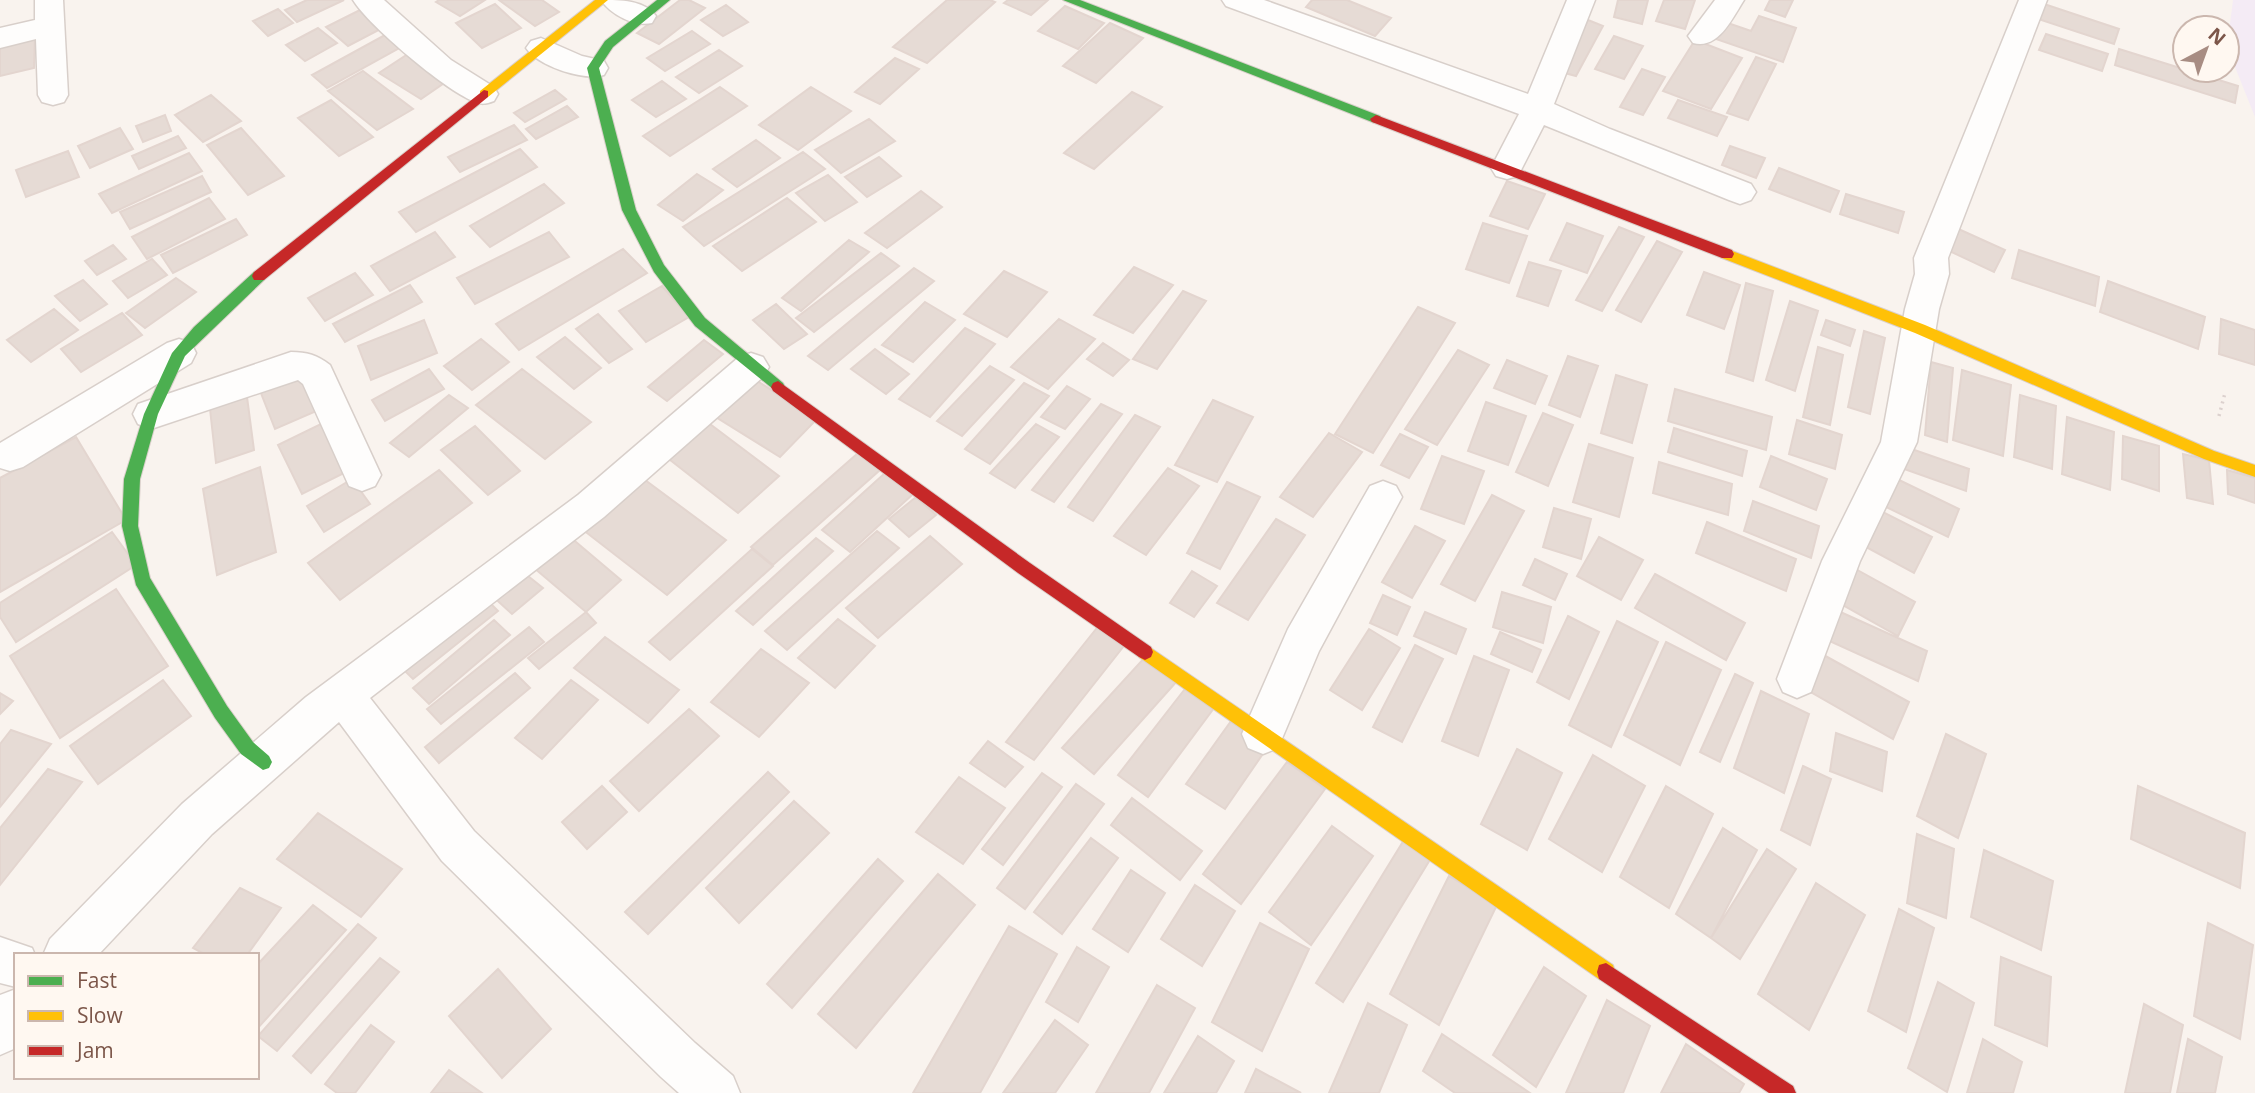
<svg xmlns="http://www.w3.org/2000/svg" width="2255" height="1093" font-family="'Open Sans',sans-serif">
<rect width="100%" height="100%" fill="#f9f3ee"/>
<path fill="#f4ebf5" d="M2233 0H2255V117L2227 47Z"/>
<path fill="#e6dbd5" stroke="#e3d5cf" stroke-width="2" d="M307 0H344L297 22 285 10Z
M439 0H485L460 16 436 2Z
M499 0H542L559 12 535 26Z
M680 0H689L705 8 659 44 637 33Z
M947 0H990L995 2 927 63 893 47Z
M1008 0H1048L1031 15 1004 3Z
M1312 0H1347L1391 18 1375 36 1306 7Z
M1618 0H1648L1642 24 1614 17Z
M1664 0H1695L1685 29 1656 21Z
M1770 0H1793L1785 17 1765 10Z
M495 4 521 28 482 48 456 23Z
M2044 4 2119 29 2114 44 2038 19Z
M726 5 748 22 723 36 701 20Z
M368 6 390 24 348 46 326 27Z
M1065 6 1104 23 1078 49 1038 31Z
M278 9 293 23 268 36 253 21Z
M1759 16 1796 28 1783 62 1713 38 1722 21 1751 31Z
M1588 20 1603 26 1576 76 1561 72Z
M1110 23 1143 38 1096 83 1063 66Z
M318 28 337 43 305 61 286 45Z
M692 31 710 44 665 71 647 58Z
M35 34 34 68 0 76V42Z
M2046 34 2108 54 2102 71 2039 50Z
M385 35 401 47 327 88 312 75Z
M1614 36 1643 46 1624 79 1595 69Z
M1695 40 1742 58 1711 109 1663 91Z
M2119 49 2238 86 2235 103 2115 65Z
M719 50 742 66 699 93 676 77Z
M408 54 450 79 421 99 379 73Z
M1756 57 1776 64 1748 120 1727 113Z
M895 58 919 69 880 104 855 92Z
M1642 69 1665 77 1643 115 1620 107Z
M363 71 413 109 377 130 328 91Z
M662 81 686 99 656 117 632 100Z
M720 87 747 106 670 156 643 136Z
M811 87 851 111 798 150 759 125Z
M555 90 566 99 525 122 514 113Z
M1132 92 1162 107 1094 169 1064 153Z
M211 95 241 121 203 142 175 115Z
M331 100 373 137 339 156 298 118Z
M1678 100 1727 117 1717 136 1668 118Z
M567 106 578 117 536 139 526 129Z
M165 115 171 131 143 142 136 126Z
M869 119 895 141 841 173 815 150Z
M514 125 527 140 460 172 448 157Z
M120 128 133 149 90 168 78 146Z
M241 128 284 176 248 195 207 145Z
M178 136 186 148 139 169 132 156Z
M756 140 780 158 737 187 713 169Z
M1730 146 1765 158 1756 178 1722 165Z
M520 149 537 167 416 232 399 212Z
M68 151 79 177 26 197 16 170Z
M803 152 825 169 704 246 683 227Z
M189 153 202 171 112 213 99 194Z
M879 157 901 176 867 197 845 177Z
M1779 168 1839 191 1830 212 1769 189Z
M697 174 723 190 683 221 658 205Z
M828 175 857 202 825 221 796 193Z
M202 176 211 192 130 229 120 212Z
M1507 181 1545 194 1528 229 1490 216Z
M544 184 564 203 490 247 470 226Z
M921 191 942 207 887 248 865 233Z
M1846 194 1904 212 1898 233 1840 214Z
M209 198 225 219 147 259 132 237Z
M787 198 816 222 742 271 713 246Z
M236 219 247 235 173 273 161 255Z
M1483 223 1527 236 1509 283 1466 269Z
M1567 223 1603 236 1587 273 1550 260Z
M1619 227 1644 237 1602 311 1576 300Z
M1954 227 2005 250 1994 272 1941 247Z
M435 232 455 257 390 291 371 266Z
M549 232 569 257 475 304 457 278Z
M849 240 869 252 801 311 782 298Z
M1657 241 1682 252 1641 322 1616 310Z
M113 245 126 259 97 275 85 261Z
M623 249 647 273 519 350 496 324Z
M2019 250 2099 277 2095 306 2012 278Z
M881 253 899 266 814 332 796 318Z
M152 259 167 275 128 298 113 281Z
M1529 262 1561 271 1548 306 1517 296Z
M1134 267 1173 285 1133 333 1094 315Z
M914 268 934 281 828 370 808 356Z
M1004 271 1047 292 1007 337 964 314Z
M1704 272 1740 285 1724 329 1687 315Z
M355 273 373 295 325 321 308 298Z
M176 278 196 292 145 328 126 313Z
M83 280 107 304 80 321 55 296Z
M2108 281 2205 317 2198 349 2100 312Z
M1746 283 1773 291 1753 381 1726 372Z
M410 285 422 302 345 342 333 324Z
M662 286 689 317 646 342 619 311Z
M1183 291 1206 301 1157 369 1133 359Z
M1790 301 1818 311 1795 391 1766 380Z
M925 302 955 320 913 362 882 345Z
M776 304 807 334 784 349 753 320Z
M1418 307 1455 323 1373 453 1335 434Z
M54 309 78 330 31 362 7 340Z
M122 313 142 335 81 372 61 349Z
M598 314 632 349 609 363 576 329Z
M1059 319 1095 339 1048 389 1011 367Z
M2221 319 2255 330V365L2219 354Z
M424 320 437 353 371 380 358 346Z
M1826 320 1855 330 1850 346 1821 335Z
M965 328 995 344 930 417 899 399Z
M1864 331 1885 338 1870 414 1848 407Z
M565 337 601 368 574 389 537 357Z
M481 339 509 362 472 390 444 366Z
M704 340 723 354 667 401 648 387Z
M1103 343 1129 360 1113 376 1087 359Z
M1818 347 1843 355 1830 425 1803 417Z
M875 349 909 374 886 394 851 369Z
M1458 350 1489 365 1437 445 1405 429Z
M1568 356 1598 366 1580 417 1549 405Z
M1507 360 1547 376 1535 404 1494 388Z
M1931 362 1953 368 1947 442 1925 435Z
M990 366 1014 380 962 436 937 421Z
M305 369 321 409 275 429 259 388Z
M429 369 444 389 385 421 372 400Z
M522 369 591 422 545 459 476 405Z
M1962 370 2011 385 2003 456 1953 440Z
M1616 375 1647 385 1632 443 1601 433Z
M751 377 817 419 780 457 711 414Z
M1024 383 1049 396 990 464 965 449Z
M1067 386 1090 399 1065 429 1041 417Z
M1675 389 1772 417 1766 450 1668 421Z
M449 395 468 408 409 457 390 443Z
M2020 395 2056 406 2052 469 2014 457Z
M247 397 254 450 216 463 210 409Z
M1213 400 1253 417 1217 482 1175 465Z
M1486 402 1526 416 1508 465 1468 451Z
M1101 404 1122 414 1054 502 1032 490Z
M1543 413 1573 425 1548 486 1516 472Z
M1135 415 1160 427 1093 521 1068 507Z
M2067 417 2114 432 2110 490 2062 474Z
M1797 420 1842 435 1835 469 1789 454Z
M327 421 352 469 302 494 278 445Z
M706 421 779 476 738 513 665 456Z
M1036 424 1059 437 1015 488 990 473Z
M475 426 520 471 488 495 441 450Z
M1674 428 1747 451 1742 476 1668 452Z
M1329 433 1362 452 1313 517 1280 497Z
M1400 434 1428 447 1409 478 1381 465Z
M2123 436 2159 446V491L2122 479Z
M76 437 126 520 0 592V478Z
M1589 444 1633 458 1619 517 1573 502Z
M1900 445 1969 469 1966 491 1896 466Z
M858 453 880 470 773 565 751 547Z
M2183 454 2209 460 2213 504 2187 498Z
M1442 456 1484 471 1464 524 1421 509Z
M1771 456 1827 479 1816 510 1760 487Z
M1659 462 1732 484 1728 515 1653 493Z
M260 467 276 552 217 575 203 489Z
M1168 468 1199 486 1146 555 1114 536Z
M439 470 472 503 340 600 308 563Z
M2227 470 2255 478V503L2228 494Z
M885 473 913 494 850 552 822 530Z
M637 474 726 540 667 595 578 526Z
M352 479 370 504 324 532 307 506Z
M1897 479 1959 509 1948 537 1884 506Z
M1227 482 1260 497 1220 569 1187 553Z
M1492 495 1524 511 1475 601 1441 584Z
M916 497 936 515 909 537 889 519Z
M1753 501 1819 526 1811 558 1744 531Z
M1873 507 1932 537 1914 573 1855 541Z
M1554 508 1591 519 1581 559 1543 547Z
M1276 519 1305 535 1248 620 1217 603Z
M1707 522 1796 559 1786 591 1696 553Z
M1415 526 1445 541 1412 598 1382 582Z
M563 531 621 580 586 612 527 562Z
M877 531 899 548 787 650 765 631Z
M112 532 136 565 16 642 0 617V603Z
M930 536 962 564 878 638 846 608Z
M1599 537 1643 560 1621 600 1577 576Z
M816 538 833 551 753 625 736 611Z
M752 549 773 566 670 660 649 642Z
M1535 559 1567 574 1555 600 1523 585Z
M1852 567 1915 602 1898 636 1834 600Z
M518 568 543 588 512 614 488 592Z
M1192 571 1217 586 1194 617 1170 603Z
M1655 574 1745 623 1726 660 1635 608Z
M116 589 168 666 60 738 10 656Z
M1502 592 1551 607 1543 643 1493 627Z
M482 595 498 611 413 679 397 663Z
M1383 595 1410 607 1397 635 1370 623Z
M1836 610 1927 651 1918 681 1825 639Z
M586 612 596 623 539 669 528 658Z
M1425 612 1466 629 1456 654 1414 636Z
M1568 616 1599 632 1569 699 1537 682Z
M838 619 875 646 835 688 798 658Z
M494 620 510 635 429 704 413 688Z
M1617 621 1658 642 1611 747 1569 725Z
M1100 624 1127 642 1034 760 1006 742Z
M529 627 544 642 441 724 427 709Z
M1369 629 1400 648 1362 710 1330 690Z
M1500 632 1541 650 1532 672 1491 654Z
M605 637 679 690 648 723 574 668Z
M1666 642 1721 670 1680 765 1624 735Z
M1415 645 1443 659 1402 742 1373 727Z
M761 649 809 683 759 737 711 702Z
M1820 653 1909 702 1893 739 1802 687Z
M1146 656 1177 681 1094 774 1062 748Z
M1474 656 1509 670 1478 756 1442 741Z
M515 673 530 688 439 763 425 747Z
M1735 674 1753 683 1720 762 1700 752Z
M163 680 191 716 98 784 70 746Z
M571 680 598 700 542 759 515 738Z
M1188 685 1217 704 1148 797 1118 775Z
M1761 691 1809 714 1784 793 1734 768Z
M0 693 13 701 0 714Z
M689 709 719 736 639 811 610 781Z
M1231 721 1269 745 1225 809 1186 784Z
M11 730 51 744 0 807V744Z
M1836 733 1887 752 1882 791 1830 771Z
M1946 734 1986 754 1958 838 1917 816Z
M988 741 1023 767 1005 787 970 763Z
M1517 749 1562 773 1527 850 1481 824Z
M1593 755 1645 786 1602 872 1549 839Z
M1287 762 1325 789 1241 904 1203 874Z
M1803 766 1831 779 1810 845 1781 830Z
M48 769 82 782 0 885V828Z
M768 772 789 792 648 934 625 912Z
M1042 773 1062 787 1003 865 982 849Z
M959 777 1005 808 963 864 916 832Z
M1076 784 1104 804 1025 909 997 888Z
M602 786 627 812 587 849 562 822Z
M1666 786 1713 814 1669 908 1620 877Z
M2138 786 2245 833 2240 888 2131 839Z
M1132 798 1202 851 1180 880 1111 825Z
M794 801 829 833 739 923 706 888Z
M318 813 402 869 361 917 277 859Z
M1332 826 1373 856 1311 945 1269 912Z
M1723 828 1757 850 1711 938 1676 914Z
M1917 834 1954 849 1946 918 1907 903Z
M1091 838 1118 858 1062 934 1034 912Z
M1404 840 1431 858 1343 1002 1316 983Z
M1767 849 1796 869 1740 959 1711 938Z
M1984 850 2053 881 2041 950 1971 917Z
M878 859 903 881 792 1008 767 984Z
M1131 870 1165 893 1128 952 1093 929Z
M938 874 975 905 856 1048 818 1014Z
M1449 876 1497 905 1439 1025 1390 994Z
M1816 883 1865 915 1809 1030 1758 994Z
M1195 885 1235 911 1202 966 1161 939Z
M240 888 281 908 247 955H206L193 948Z
M313 905 346 930 257 1029V965Z
M1899 909 1934 928 1906 1032 1868 1011Z
M1260 923 1309 949 1262 1051 1212 1022Z
M2208 923 2253 945 2240 1039 2194 1016Z
M358 924 376 938 277 1051 258 1036Z
M1009 926 1057 954 980 1093H913Z
M1077 947 1109 967 1078 1022 1046 1002Z
M2001 957 2051 977 2047 1046 1995 1025Z
M380 958 399 972 311 1073 293 1056Z
M1544 967 1586 996 1536 1087 1493 1055Z
M498 969 551 1029 502 1078 449 1016Z
M1938 982 1974 1003 1947 1092 1908 1068Z
M1157 985 1195 1008 1149 1093H1096Z
M1607 1000 1650 1026 1623 1093H1566Z
M1368 1003 1407 1025 1379 1093H1329Z
M2144 1004 2183 1025 2170 1093H2125Z
M1055 1020 1088 1045 1055 1093H1003Z
M371 1025 394 1042 355 1093H337L325 1084Z
M1442 1034 1530 1093H1455L1423 1071Z
M1198 1036 1234 1061 1216 1093H1164Z
M1983 1039 2022 1062 2013 1093H1967Z
M2188 1039 2222 1057 2215 1093H2177Z
M1686 1044 1744 1084 1739 1093H1661Z
M1256 1069 1301 1093H1245Z
M449 1070 482 1093H431Z"/>
<g fill="none" stroke-linecap="round" stroke-linejoin="round">
<defs>
<path id="street" d="M35 0H63L68 95 64 102 53 105 42 102 38 95 36 39 0 48V28L35 20Z
M353 0H384L451 60 494 87 498 94 494 101C486 104 481 105 473 101 444 89 369 26 353 0Z
M601 0C621 0 644 0 656 16L652 23C635 27 611 15 601 0Z
M1222 0H1264L1528 94 1567 0H1595L1554 104 1610 129 1751 184 1756 192 1751 200 1740 204 1729 200 1544 125 1518 176 1507 179 1496 176 1491 168 1519 114 1226 6Z
M1715 0H1744C1732 19 1718 50 1693 43L1688 36Z
M2019 0H2047L1948 258 1949 274 1939 309 1917 442 1860 561 1811 692 1797 698 1783 692 1777 679 1822 561 1881 442 1905 309 1915 274 1914 258Z
M541 38 582 56 604 61 608 68 604 75C583 81 538 66 526 48L531 41Z
M179 339 191 343 196 353 191 363 23 467 10 471 0 468V443L167 343Z
M291 352C307 352 317 355 330 365L381 475 375 486 362 491 349 486 303 384 298 380 151 429 138 424 133 414 138 404Z
M751 353 763 357 769 367 763 377 604 517 370 698 474 831 695 1043 733 1076 740 1093H679L661 1077 442 861 339 722 212 834 98 955H43L50 939 182 804 306 697 578 495 739 357Z
M1383 481 1396 486 1402 497 1319 651 1278 748 1263 754 1248 748 1242 734 1288 629 1370 486Z
M0 937 32 948 35 955H16V987L0 983Z
M16 989V1048L0 1055V995Z"/>
<path id="fast" d="M657 0H670L613 47 599 68 636 210 664 265 705 318 783 383 785 387 783 391 778 393 695 326 654 272 622 210 587 68 605 41Z
M1063 0H1080L1380 116 1382 119 1376 123 1372 122Z
M259 271 266 276 264 280 185 356 158 414 140 479 138 526 150 578 227 706 253 742 269 756 272 762 269 768 263 770 241 754 215 718 136 585 122 526 124 479 144 414 172 353 194 327 254 272Z"/>
<path id="slow" d="M595 0H608L488 97H480V91Z
M1727 249 1925 325 2214 451 2255 465V477L2204 459 1915 333 1722 258 1720 254 1722 250Z
M1145 644 1613 965 1615 972 1613 979 1606 981 1599 979 1139 657 1137 652 1139 647Z"/>
<path id="jam" d="M484 90 488 91V97L264 280H254L252 276 254 272Z
M1376 115 1732 250 1734 254 1732 258H1722L1372 122 1370 119Z
M778 381 1030 563 1151 647 1153 652 1151 657 1145 660 1139 657 1018 573 773 391 771 387 773 383Z
M1606 963 1793 1086 1796 1093H1769L1599 979 1597 972 1599 965Z"/>
</defs>
<use href="#street" stroke="#d8cfca" stroke-width="3"/>
<use href="#fast" stroke="#dad0cb" stroke-width="2"/>
<use href="#slow" stroke="#dad0cb" stroke-width="2"/>
<use href="#jam" stroke="#dad0cb" stroke-width="2"/>
<path stroke="#dcd1ce" stroke-width="3.5" stroke-dasharray="2 4.5" stroke-linecap="butt" d="M2219 416 2225 393"/>
<use href="#street" fill="#fefdfc" fill-rule="evenodd"/>
<use href="#fast" fill="#4caf50" fill-rule="evenodd"/>
<use href="#slow" fill="#ffc107" fill-rule="evenodd"/>
<use href="#jam" fill="#c62828" fill-rule="evenodd"/>
</g>
<rect x="14" y="953" width="245" height="126" fill="#fff8f1" stroke="#cbb7ae" stroke-width="2"/>
<rect x="28" y="976" width="35" height="10" fill="#4caf50" stroke="#cbb7ae" stroke-width="2"/>
<text x="77" y="988" font-size="21" fill="#7c5649">Fast</text>
<rect x="28" y="1011" width="35" height="10" fill="#ffc107" stroke="#cbb7ae" stroke-width="2"/>
<text x="77" y="1023" font-size="21" fill="#7c5649">Slow</text>
<rect x="28" y="1046" width="35" height="10" fill="#c62828" stroke="#cbb7ae" stroke-width="2"/>
<text x="77" y="1058" font-size="21" fill="#7c5649">Jam</text>
<g transform="translate(2206 49) rotate(41)"><circle r="33" fill="#fff8f1" stroke="#cbb7ae" stroke-width="2"/>
<path d="M0-5L12 26L0 18L-12 26Z" fill="#a88d83"/>
<text y="-10" font-size="19" font-weight="bold" text-anchor="middle" fill="#7c5649">N</text>
</g>
</svg>
